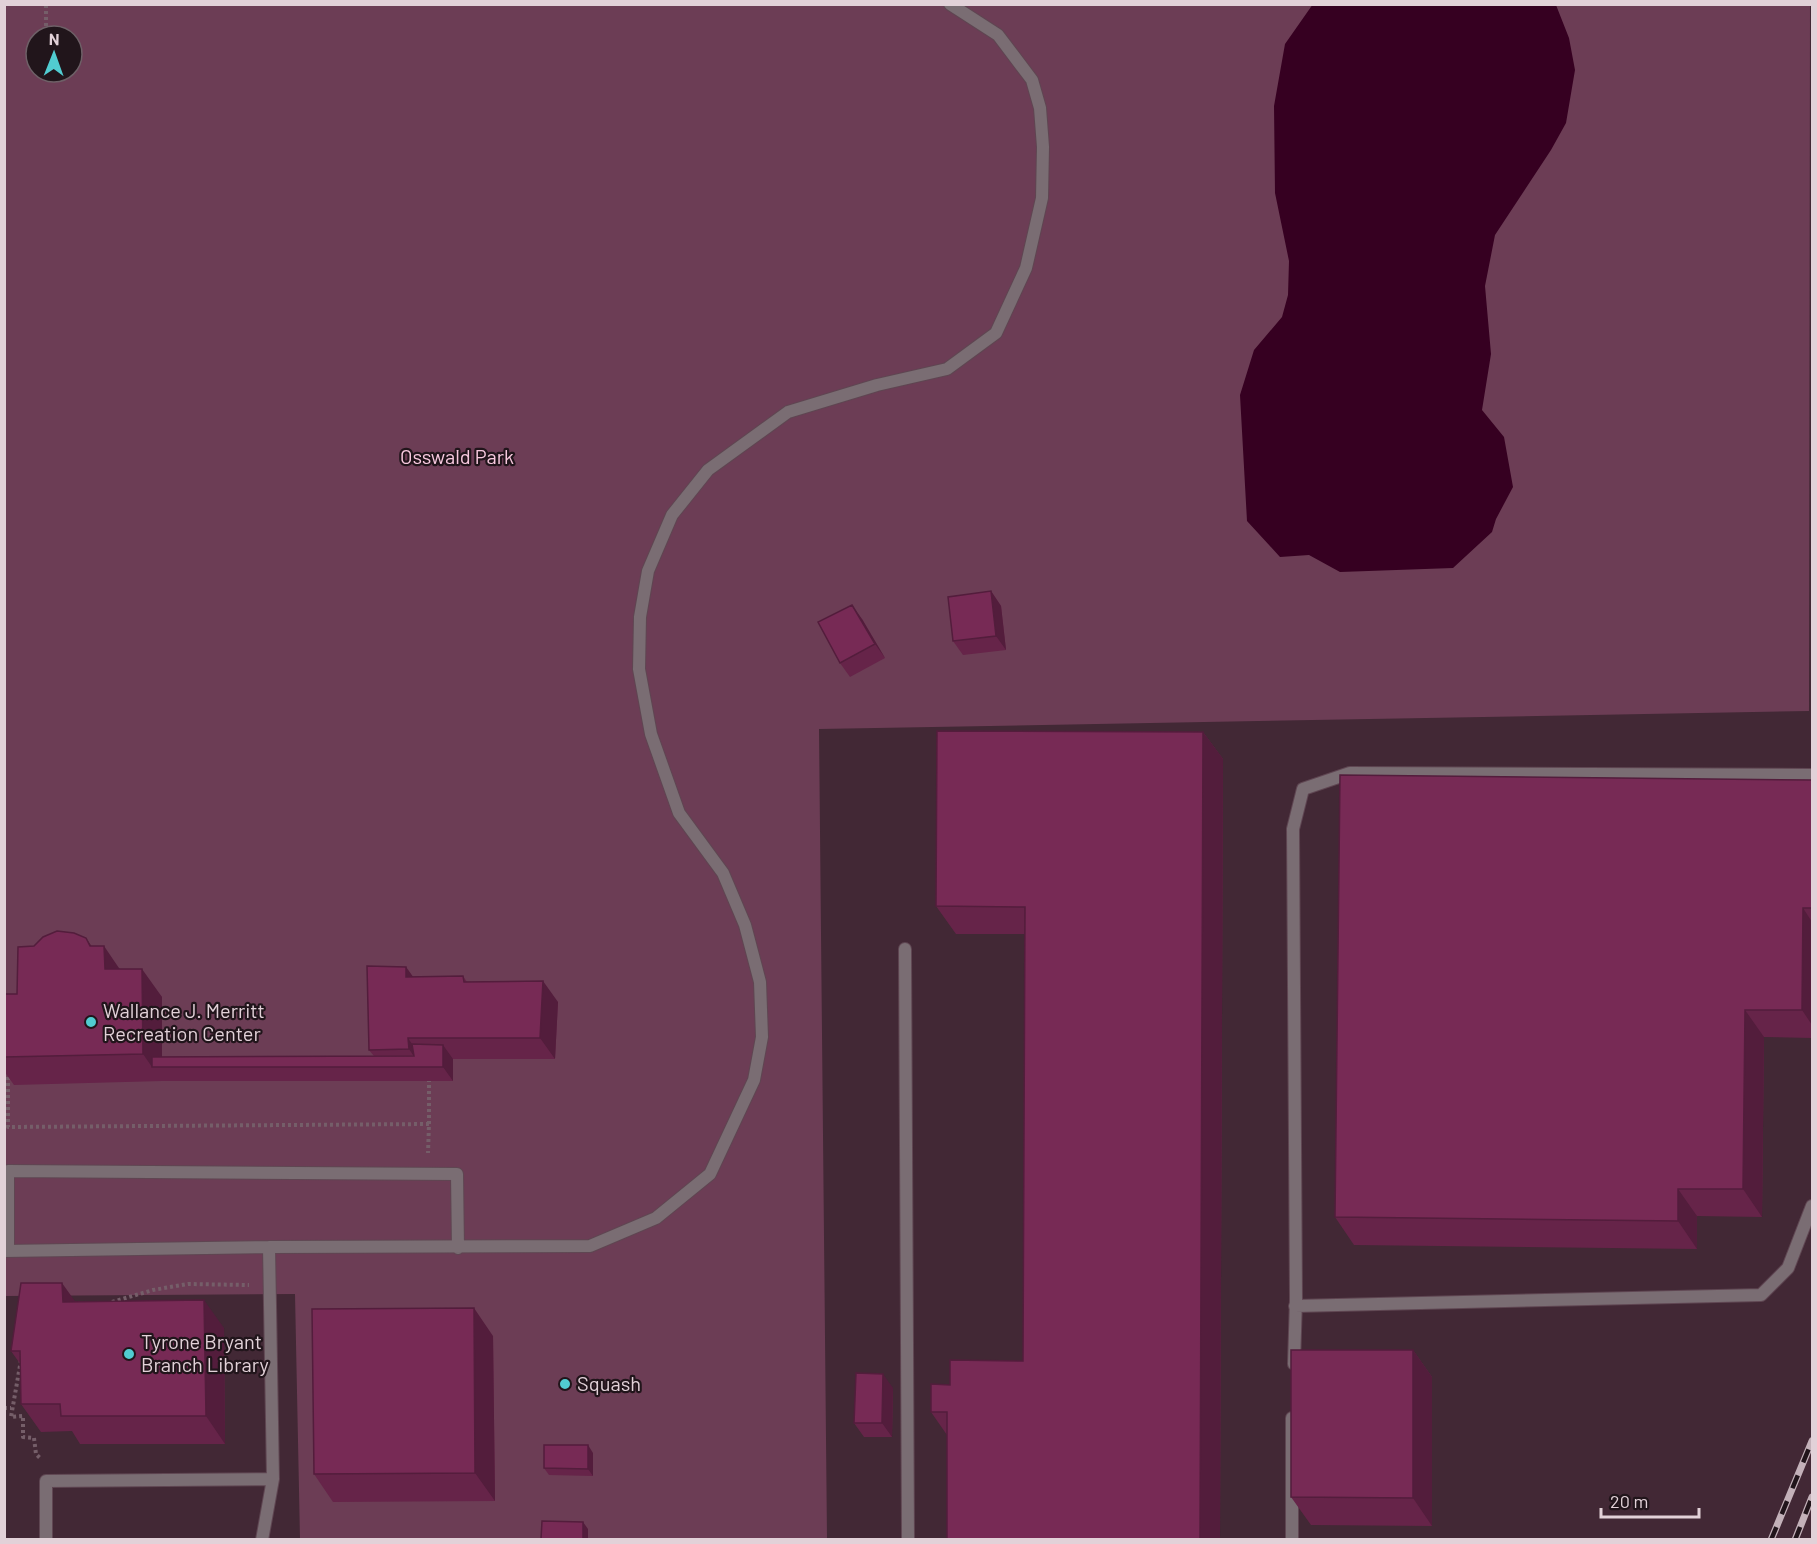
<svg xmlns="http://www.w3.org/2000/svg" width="1817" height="1544" font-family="Barlow,sans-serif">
<rect width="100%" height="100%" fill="#422835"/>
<path fill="#6c3d55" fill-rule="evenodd" d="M4 5H1810L1809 711 819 729 827 1539H300L295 1294 5 1296ZM36 36H72V72H36Z"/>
<path fill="#360021" d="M1313 4 1556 5 1569 38 1575 70 1566 123 1551 150 1495 235 1485 286 1491 354 1482 410 1504 437 1513 487 1496 519 1492 532 1453 568 1340 572 1309 555 1280 557 1247 521 1240 395 1254 350 1282 317 1288 295 1289 261 1275 193 1274 106 1285 44Z"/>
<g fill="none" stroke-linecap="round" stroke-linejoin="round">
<defs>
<path id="service" d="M905 949 908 1540
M4 1251 269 1247 590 1246 656 1218 710 1174 754 1080 762 1037 760 982 745 925 723 873 679 813 651 734 639 669 640 617 648 571 672 515 708 470 788 412 877 385 947 369 996 333 1026 268 1042 198 1043 147 1040 108 1032 80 998 35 950 4
M8 1251V1171L457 1174 458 1248
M1295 1306 1761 1295 1788 1268 1812 1206
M1294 1364 1296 1299 1293 829 1303 789 1350 773 1812 775
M46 1540V1481L273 1479
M262 1540 273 1479 269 1247
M1292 1540V1418"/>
</defs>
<use href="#service" stroke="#5f4652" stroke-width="14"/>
<path stroke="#755e69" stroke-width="4" stroke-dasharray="3 3" stroke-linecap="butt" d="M46 32V4
M8 1071V1127L429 1124 428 1153
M429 1124V1076
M112 1302 153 1290 188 1284 249 1285
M21 1360 11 1417 23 1416V1437L34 1438 36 1454 41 1459
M4 1408H11"/>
<use href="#service" stroke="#7a6d73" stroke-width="12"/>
<defs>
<path id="rail" d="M1771 1540 1812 1441
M1795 1540 1812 1497"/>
</defs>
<use href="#rail" stroke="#c3b1b9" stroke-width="7"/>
<use href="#rail" stroke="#21151b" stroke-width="4.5" stroke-dasharray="14" stroke-linecap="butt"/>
</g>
<path fill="#662449" d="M991 591 1001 606 1006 650 963 655 953 641Z
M862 619 885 658 850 677 840 663Z
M1203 732 1223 759 1220 1539H947V1435L931 1412 950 1385 1023 1361 1025 934H956L936 906Z
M1812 780V1038L1764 1037 1762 1217 1697 1216V1249L1354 1245 1335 1217Z
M86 938 91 946 120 969 162 997V1057L374 1056 369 1050 406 967 413 977 463 976 467 982 558 1002 555 1059H452L453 1081H162L14 1085 4 1071V994H17Z
M76 1302 224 1328 225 1444H80L72 1431 41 1432 21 1404V1365L11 1351Z
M493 1336 495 1501 333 1502 314 1474Z
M1413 1350 1432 1377V1526L1311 1525 1291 1497Z
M893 1388 892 1437H864L854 1423Z
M593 1453V1476L549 1475 544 1468Z"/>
<path fill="#531d3c" d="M991 591 1001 606 1006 650 996 636Z
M852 605 862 619 885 658 875 644Z
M1203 732 1223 759 1220 1539H1200Z
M1803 908 1812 922V1025L1802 1010Z
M86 938 105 966 104 946 123 974 125 997 90 946Z
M406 967 421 988 406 977Z
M142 969 162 997V1067H152L143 1054Z
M543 981 558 1002 555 1059 540 1038Z
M1745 1010 1764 1037 1762 1217 1743 1189Z
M408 1038 422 1059 421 1067 409 1049Z
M443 1045 453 1059V1081L443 1067Z
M1678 1189 1697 1216V1249L1678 1221Z
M62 1283 82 1311 63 1302Z
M204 1300 224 1328 225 1444 206 1416Z
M474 1308 493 1336 495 1501 475 1473Z
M1413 1350 1432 1377V1526L1413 1498Z
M883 1374 893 1388 892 1437 882 1423Z
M588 1445 593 1453V1476L588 1469Z
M583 1522 588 1529V1539H583Z"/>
<path fill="#772a55" stroke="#531d3c" stroke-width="1.5" d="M991 591 996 636 953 641 948 597Z
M852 605 875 644 840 663 818 622Z
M937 731 1203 732 1200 1539H947V1412H931V1384L950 1385V1360L1023 1361 1025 907 936 906Z
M1340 775 1812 780V908H1803L1802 1010H1745L1743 1189H1678V1221L1335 1217Z
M57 931 74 933 86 938 90 946H104L105 969H142L143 1054 4 1057V994H17L18 947 34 946 43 937Z
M367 966 406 967V977L463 976 464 982 543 981 540 1038H408L409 1049 369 1050Z
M412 1044 443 1045V1067H152V1057L414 1056Z
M21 1283H62L63 1302 204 1300 206 1416H61L60 1404H21L20 1351H11Z
M474 1308 475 1473 314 1474 312 1309Z
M1291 1350H1413V1498L1291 1497Z
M856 1373 883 1374 882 1423H854Z
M544 1445H588V1469L544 1468Z
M542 1521 583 1522V1539H541Z"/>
<g fill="#51ccd1" stroke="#21151b" stroke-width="2">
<circle cx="91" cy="1022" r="6"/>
<circle cx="129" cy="1354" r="6"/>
<circle cx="565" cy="1384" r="6"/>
</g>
<g text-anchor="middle" stroke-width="4.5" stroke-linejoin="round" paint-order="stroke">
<g font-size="20" fill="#f8c9df" stroke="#21151b">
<text x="457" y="464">Osswald Park</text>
</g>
<g font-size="20" fill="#e2d1d8" stroke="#21151b" text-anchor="start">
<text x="103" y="1018">Wallance J. Merritt<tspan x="103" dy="23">Recreation Center</tspan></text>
<text x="141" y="1349">Tyrone Bryant<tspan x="141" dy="23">Branch Library</tspan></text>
<text x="577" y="1391">Squash</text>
</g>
</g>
<rect width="1817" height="1544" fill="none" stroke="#e2d1d8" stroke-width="12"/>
<g transform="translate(54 54) rotate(1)"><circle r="28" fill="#21151b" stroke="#6e6067" stroke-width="1.5"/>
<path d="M0-4.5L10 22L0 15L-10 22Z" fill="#51ccd1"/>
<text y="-9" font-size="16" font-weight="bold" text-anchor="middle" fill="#e2d1d8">N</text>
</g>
<path d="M1601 1508v9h98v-9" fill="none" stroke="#e2d1d8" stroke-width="3"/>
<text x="1610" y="1508" font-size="18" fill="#e2d1d8" stroke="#21151b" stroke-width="4.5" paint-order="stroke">20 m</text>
</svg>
